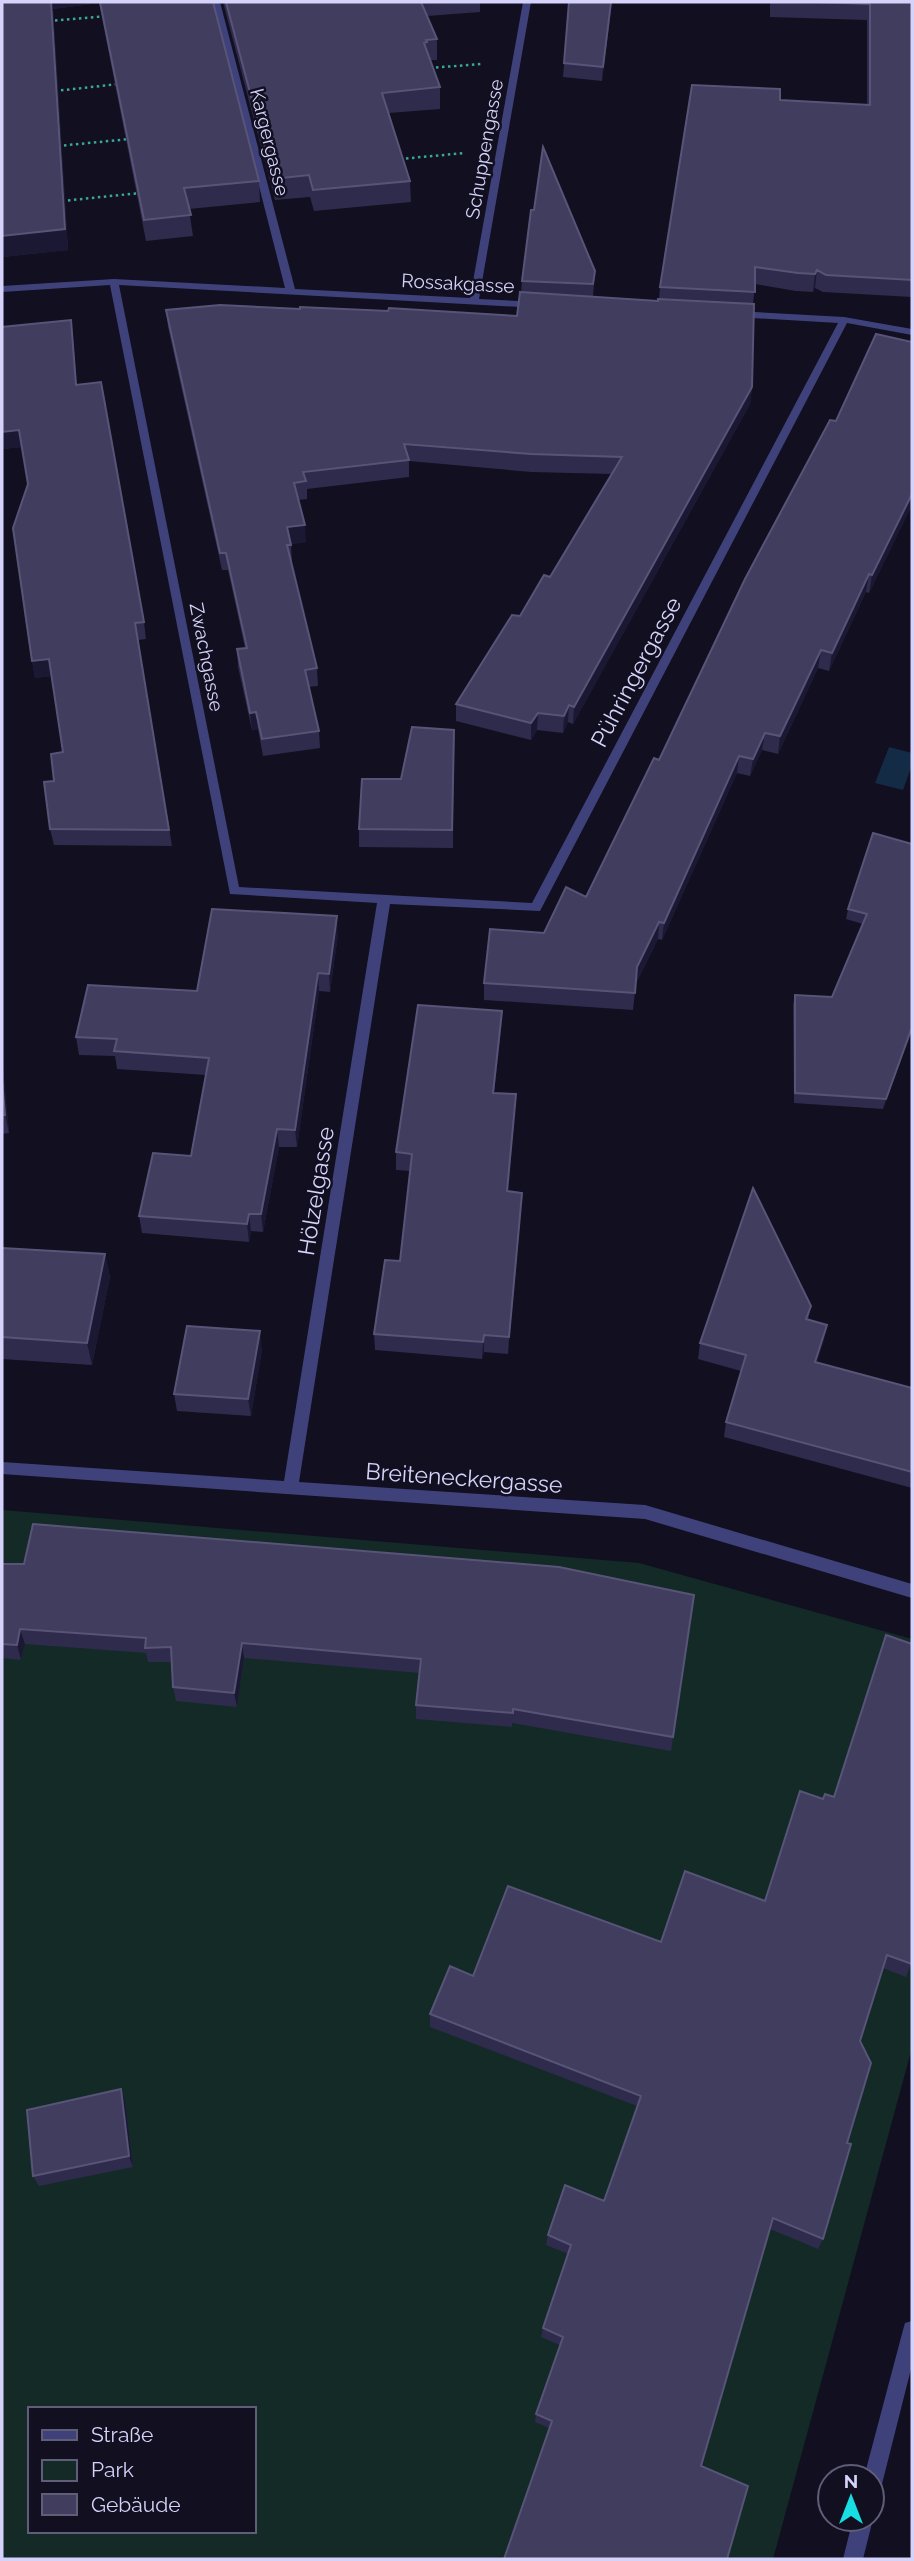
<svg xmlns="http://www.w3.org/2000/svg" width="914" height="2561" font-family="Raleway,sans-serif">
<rect width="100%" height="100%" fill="#110f20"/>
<path fill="#132a27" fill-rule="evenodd" d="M2 1510 639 1563 912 1639V2048L773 2559H2ZM30 2409H254V2531H30Z"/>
<path fill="#142b45" d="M889 747 912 753V765L903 790 875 783Z"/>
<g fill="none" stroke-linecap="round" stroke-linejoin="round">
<path stroke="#3ba798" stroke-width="2.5" stroke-dasharray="2.5 3.5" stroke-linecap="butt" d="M49 21 107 16
M430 68 481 64
M55 91 119 84
M58 146 130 139
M400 159 465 153
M62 201 140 193"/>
<path fill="#3f427a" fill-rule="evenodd" d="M212 2H220L295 289 470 298 523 2H531L479 299 538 302 543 305 538 308 119 285 239 887 532 903 838 323 736 317 731 314 736 311 844 317 912 329V335L847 323 540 911 390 904 299 1482 645 1505 912 1584V1598L645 1519 2 1474V1462L284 1481 377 903 230 894 110 285 2 292V286L114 279 285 288Z
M912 2321V2365L882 2484 879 2491 872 2494V2477H864L903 2330 905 2323Z
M872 2517 873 2519 863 2559H843L853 2519H872Z"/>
</g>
<path fill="#2f2b4c" d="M2 2H213L259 181 260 202 189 209 193 236 146 241 99 3 53 9 68 250 2 257Z
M223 2H480V12L427 16 437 39V60H430L440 87V109L389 113 410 181 411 202 314 211 310 197 275 200Z
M569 2H612L602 81 563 77Z
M770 2H912V297L823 292 815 288 813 292 796 291 755 284 753 304 752 387 750 404 573 724 568 722 563 733 537 730 531 740 456 721V704L520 616 550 577 612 474 531 472 409 461V477L307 489V499L298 500 306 542 291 544 292 562H291L317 668 318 686 309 687 319 731 320 748 263 756 258 729 252 730 238 667 237 649 245 648 228 570H222L168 327 166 310 300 309 517 316 521 292 522 281 595 271 593 297 658 301 659 299 660 287 780 100 867 105V20L770 17Z
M71 320 73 337 77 385 144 622 146 639 138 640 172 846 54 845 50 829 54 781 63 752 51 676 35 678 32 661 28 484 22 447 2 449V327Z
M912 342V505L869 593 866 592 829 671 818 668 778 754 762 750 750 776 737 773 662 940 658 939 636 983 633 1010 484 1000V983L586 897 836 421Z
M454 730 453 848 359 847V829L401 779Z
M912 844V1031L883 1109 794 1103 793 1005 795 995 832 997 863 924 846 919 848 909Z
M338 934 330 992 319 991 297 1147H279L263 1232 251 1231 249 1242 142 1233 139 1216 191 1156 206 1075 117 1069 115 1056 79 1055 76 1037 197 991Z
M502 1011 501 1029 494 1093 516 1094 508 1191 521 1210 508 1354 484 1352 482 1359 375 1350 374 1334 400 1261 410 1171 396 1170V1152Z
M2 1059 9 1133 2 1134Z
M2 1248 105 1254 110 1277 92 1365 2 1359Z
M811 1306 808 1320 827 1325 817 1363 912 1388V1488L724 1437 726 1422 741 1371 698 1359 700 1343Z
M262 1349 251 1416 177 1411 174 1394Z
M33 1524 673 1737 671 1751 512 1723V1727L416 1719V1705L419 1673 244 1658 237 1707 176 1701 173 1687 172 1662H148L146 1653 25 1644 21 1660 2 1658V1564H24Z
M685 1871 912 1962 906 1977 883 1968 860 2041 847 2143 823 2239 818 2249 770 2229 549 2428 535 2422 536 2414 560 2345 541 2337 543 2328 568 2254 546 2245 548 2235 604 2201 637 2106 430 2027V2014L473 1976 661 1942Z
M125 2101 133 2167 39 2186 33 2176Z"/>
<path fill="#1b1833" d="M51 2H98L99 3 53 9 68 250 2 257V236Z
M611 2H612L602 81 603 67Z
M817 270 815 288 813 292 815 274Z
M71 320 73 337 78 402 76 385Z
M752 387 750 404 573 724 574 707Z
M19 430 22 447 2 449V432Z
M912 494V505L869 593 872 575Z
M305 525 306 542 288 545 287 527Z
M869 574 866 592 829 671 832 653Z
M821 650 818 668 778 754 780 736Z
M49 659 52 676 35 678 32 661Z
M569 705 568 722 563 733 564 716Z
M256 712 258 729 252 730 250 713Z
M538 713 537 730 531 740V723Z
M765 733 762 750 750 776 753 759Z
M739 756 737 773 662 940 664 923Z
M337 916 338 934 330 992 329 974Z
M659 922 658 939 635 984 637 967Z
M318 973 319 991 297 1147 295 1130Z
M502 1011 501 1029 492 1110 493 1093Z
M912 1027V1031L883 1109 886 1099Z
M2 1059 3 1064 9 1133 5 1115 2 1080Z
M516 1094 515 1112 507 1208V1191Z
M277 1129 279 1147 263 1232 261 1214Z
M522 1193 521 1210 508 1354 509 1337Z
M249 1214 251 1231 249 1242 247 1224Z
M105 1254 110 1277 92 1365 87 1343Z
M827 1325 824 1341 812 1378 815 1362Z
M260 1331 262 1349 251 1416 248 1399Z
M484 1335V1352L482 1359 483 1342Z
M20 1629 25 1644 21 1660 17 1645Z
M242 1643 244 1658 237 1707 234 1693Z
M121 2089 125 2101 133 2167 129 2156Z"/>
<path fill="#403d5f" stroke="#585477" stroke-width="2" d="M2 2H51L65 229 2 236Z
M100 2H213L259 181 184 188 191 215 144 220Z
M226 2H421L437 39 426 40 427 42 424 43 440 87 382 93 410 181 313 190 309 175 273 179Z
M569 2H611L603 67 564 63Z
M816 2H912V280L826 275 817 270 815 274 798 273 755 267V292L660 287 692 85 780 89V100L870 105V4Z
M543 147 595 271 593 284 522 281 531 210H534Z
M520 292 658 301V299L754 304 752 387 574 707 569 705 564 716 538 713 531 723 456 704 512 615 520 616 544 575 550 577 622 457 531 454 404 444 409 460 303 472 306 481 294 483 305 525 287 527 291 545H287L317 668 305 670 319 731 262 739 256 712 250 713 237 649 247 648 226 553H220L166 310 220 305 300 309V307L388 311 389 308 517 316Z
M71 320 76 385 101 382 144 622 135 623 169 830 50 829 44 782 54 781 51 754 63 752 49 659 32 661 13 528 28 484 19 430 2 432V327Z
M876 334 912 342V494L872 575 869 574 832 653 821 650 780 736 765 733 753 759 739 756 664 923 659 922 637 967 635 993 484 983 490 929 544 933 566 887 586 897 654 758 659 760 745 579 830 420 836 421Z
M412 727 454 730 452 830 359 829 362 779H401Z
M873 833 912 844V1027L886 1099 795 1093V995L832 997 867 914 848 909Z
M212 909 337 916 329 974 318 973 295 1130 277 1129 261 1214H249L247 1224 139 1216 153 1153 191 1156 209 1058 114 1051 117 1039 76 1037 88 985 197 991Z
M418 1005 502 1011 493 1093 516 1094 507 1191 522 1193 509 1337 484 1335 483 1342 374 1334 385 1260 400 1261 412 1154 396 1152Z
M2 1080 5 1115H2Z
M753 1188 811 1306 806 1319 827 1325 815 1362 912 1388V1472L726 1422 746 1355 700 1343Z
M2 1248 105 1254 87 1343 2 1337Z
M187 1326 260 1331 248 1399 174 1394Z
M33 1524 559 1567 694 1595 673 1737 513 1709V1713L416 1705 421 1659 242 1643 234 1693 173 1687 171 1647 145 1648 146 1638 20 1629 17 1645 2 1644V1564H24Z
M886 1635 912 1644V1964L887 1955 860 2041 871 2063 847 2143 851 2144 823 2239 773 2218 701 2466 748 2486 727 2559H504L552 2421 536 2414 563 2337 543 2328 571 2245 548 2235 565 2185 604 2201 641 2096 430 2014 450 1966 473 1976 508 1886 661 1942 685 1871 765 1901 800 1791 823 1799 825 1794 834 1797Z
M121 2089 129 2156 33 2176 27 2110Z"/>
<g text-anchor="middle" stroke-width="5" stroke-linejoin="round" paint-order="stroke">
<g font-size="19" fill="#d5d3fa" stroke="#110f20">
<text transform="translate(270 142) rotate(76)" y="7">Kargergasse</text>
<text transform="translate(484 149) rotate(-80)" y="7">Schuppengasse</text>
<text transform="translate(458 283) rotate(3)" y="7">Rossakgasse</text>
<text transform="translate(207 657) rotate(79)" y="7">Zwachgasse</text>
</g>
<g font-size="23" fill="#d5d3fa" stroke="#110f20">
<text transform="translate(636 672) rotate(-62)" y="8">Pühringergasse</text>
<text transform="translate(316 1191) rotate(-81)" y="8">Hölzelgasse</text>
<text transform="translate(464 1478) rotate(4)" y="8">Breiteneckergasse</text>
</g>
</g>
<rect width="914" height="2561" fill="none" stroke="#d5d3fa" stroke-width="7"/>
<rect x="28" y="2407" width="228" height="126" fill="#110f20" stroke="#5f5d77" stroke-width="2"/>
<rect x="42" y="2430" width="35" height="10" fill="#3f427a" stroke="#5f5d77" stroke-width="2"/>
<text x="91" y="2442" font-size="21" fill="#d5d3fa">Straße</text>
<rect x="42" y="2460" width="35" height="21" fill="#132a27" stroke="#5f5d77" stroke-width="2"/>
<text x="91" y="2477" font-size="21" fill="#d5d3fa">Park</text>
<rect x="42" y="2494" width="35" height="21" fill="#403d5f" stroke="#5f5d77" stroke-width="2"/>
<text x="91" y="2512" font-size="21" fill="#d5d3fa">Gebäude</text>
<g transform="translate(851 2498)"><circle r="33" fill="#110f20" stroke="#5f5d77" stroke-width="2"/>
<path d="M0-5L12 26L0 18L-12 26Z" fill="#18dde2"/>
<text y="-10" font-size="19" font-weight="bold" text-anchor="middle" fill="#d5d3fa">N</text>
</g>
</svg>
